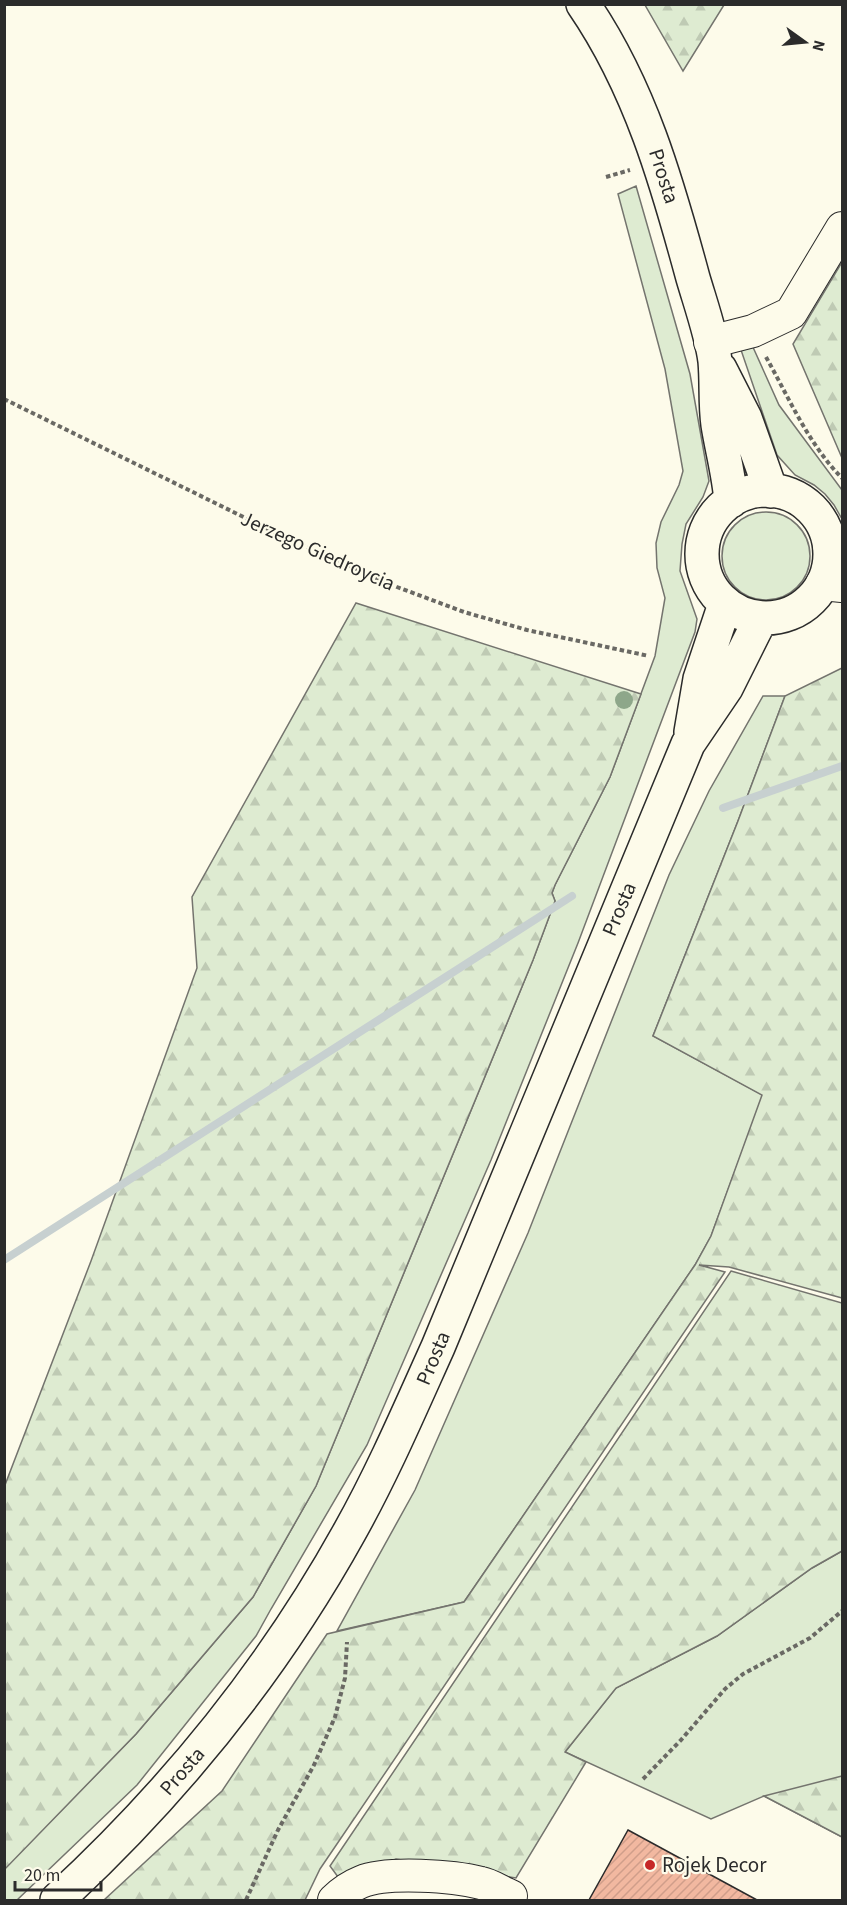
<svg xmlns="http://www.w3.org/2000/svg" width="847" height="1905" font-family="'Source Sans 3',sans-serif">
<defs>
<pattern id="forest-firs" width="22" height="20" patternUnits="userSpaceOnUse" patternTransform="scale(1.5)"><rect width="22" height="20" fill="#deebd1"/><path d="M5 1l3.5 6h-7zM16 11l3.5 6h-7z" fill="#bfcab4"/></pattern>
<pattern id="building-hatch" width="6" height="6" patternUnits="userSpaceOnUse" patternTransform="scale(1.5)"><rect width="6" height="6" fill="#f2b8a0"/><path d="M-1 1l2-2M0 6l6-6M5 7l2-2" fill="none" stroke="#d09e8a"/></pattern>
</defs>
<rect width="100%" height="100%" fill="#fdfbea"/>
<path fill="#deebd1" stroke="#74746e" stroke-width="1.5" d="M636 186 690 374 709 481 703 497 686 524 682 544 680 571 697 619 695 632 578 943 491 1160 367 1445 271 1609 256 1636 137 1785 17 1900H5L4 1869 136 1734 253 1597 316 1486 533 960 555 901 552 893 555 885 610 777 655 656 665 598 657 568 656 543 661 522 679 485 683 471 665 369 618 194Z
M752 345 779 405 842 490V519L834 505 825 494 814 485 795 475 777 455 741 350Z
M722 556a44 44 0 1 1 88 0a44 44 0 1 1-88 0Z
M763 696H785L738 821 653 1036 763 1095 711 1236 695 1265 464 1602 337 1631 415 1490 528 1233 669 875 709 791Z
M842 1551V1837L764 1796 711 1819 565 1752 616 1688 717 1636 812 1568Z"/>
<path fill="url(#forest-firs)" stroke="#74746e" stroke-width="1.5" d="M645 5H724L683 71Z
M842 262V458L793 344Z
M356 603 641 694 610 777 555 885 552 893 555 901 533 960 316 1486 253 1597 136 1734 5 1869V1485L91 1261 197 968 192 897Z
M842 668V1298L729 1267 699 1265 725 1272 320 1869 305 1900H104L222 1791 327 1634 464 1602 695 1265 711 1236 762 1095 653 1036 738 821 785 696Z
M731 1271 842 1303V1551L812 1568 717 1636 616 1688 565 1752 586 1762 516 1878 396 1859 341 1881 330 1866Z
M842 1776V1837L764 1796Z"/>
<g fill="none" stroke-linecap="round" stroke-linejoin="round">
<path stroke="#c7d0d0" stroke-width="8" d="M723 808 842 766
M4 1260 572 896"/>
</g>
<path fill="url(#building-hatch)" stroke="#2b2b2b" stroke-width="1.5" d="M628 1830 757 1900H589Z"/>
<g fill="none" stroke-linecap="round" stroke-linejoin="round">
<defs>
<path id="minor" d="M710 342 753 331 791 313 842 228
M829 545 842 549
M822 584 842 586
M334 1900C341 1893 351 1886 361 1882 387 1871 454 1876 481 1883 491 1885 501 1892 511 1896"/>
<path id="major" d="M583 4C640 87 667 182 693 278 700 302 712 336 715 361 717 382 715 404 718 425 722 450 729 475 731 501
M720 369 745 418 771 491
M702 554a64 64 0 1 1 128 0a64 64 0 1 1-128 0Z
M691 732 700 679 725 604
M57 1900C173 1793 273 1670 350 1531 383 1472 410 1409 438 1347L688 744 726 688 761 618"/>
</defs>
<use href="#minor" stroke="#2b2b2b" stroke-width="34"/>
<use href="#major" stroke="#2b2b2b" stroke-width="36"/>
<path stroke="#6a6964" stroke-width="4" stroke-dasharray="4.5 3" stroke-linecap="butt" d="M606 177 630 170
M766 357C789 398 809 445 842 478
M4 399 280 535 397 587 464 612 527 630 649 656
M643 1779 681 1740 725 1689 743 1674 810 1638 842 1611
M246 1900 278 1830 314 1765 335 1717 345 1678 347 1642"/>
<use href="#minor" stroke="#fdfbea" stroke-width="32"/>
<use href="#major" stroke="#fdfbea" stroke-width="33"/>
</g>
<circle fill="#8ea78a" cx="624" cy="700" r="9"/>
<circle fill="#c62828" stroke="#fdfbea" stroke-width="2" cx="650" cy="1865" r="6"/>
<g text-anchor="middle" stroke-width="4.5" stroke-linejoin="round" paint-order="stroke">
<g font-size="21" fill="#2b2b2b" stroke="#fdfbea">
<text transform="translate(664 176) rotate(72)" y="7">Prosta</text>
<text transform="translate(318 551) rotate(24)" y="7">Jerzego Giedroycia</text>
<text transform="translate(619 909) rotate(-67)" y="7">Prosta</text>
<text transform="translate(433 1358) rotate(-67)" y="7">Prosta</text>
<text transform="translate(182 1771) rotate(-49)" y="7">Prosta</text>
</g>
<g font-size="21" fill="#2b2b2b" stroke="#fdfbea" text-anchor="start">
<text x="662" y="1872">Rojek Decor</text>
</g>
</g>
<rect width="847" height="1905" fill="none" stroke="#2b2b2b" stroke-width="12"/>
<g transform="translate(805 42) rotate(105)" stroke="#fdfbea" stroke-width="4.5" paint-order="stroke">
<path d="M0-4.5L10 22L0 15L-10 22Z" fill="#2b2b2b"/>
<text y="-9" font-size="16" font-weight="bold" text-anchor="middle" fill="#2b2b2b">N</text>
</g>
<path d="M15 1881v9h86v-9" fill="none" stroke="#2b2b2b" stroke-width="3"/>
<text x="24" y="1881" font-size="18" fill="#2b2b2b" stroke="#fdfbea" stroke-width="4.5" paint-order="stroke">20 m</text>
</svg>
